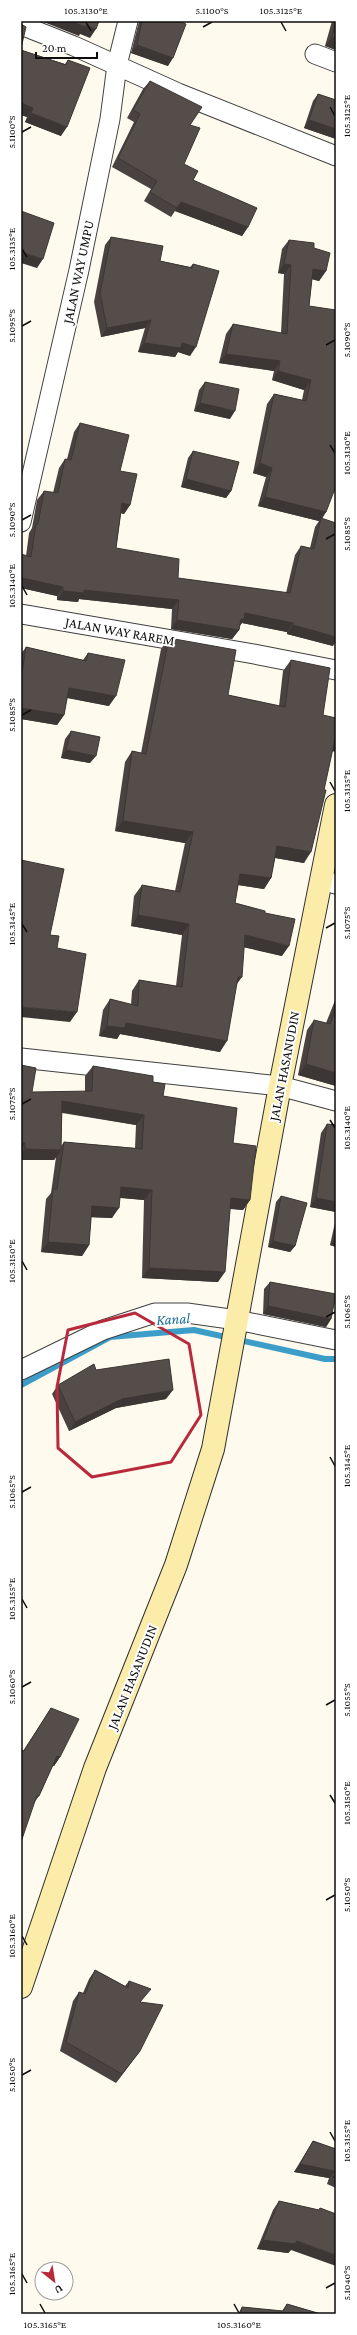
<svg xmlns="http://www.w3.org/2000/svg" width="357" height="2335" font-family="'Crimson Pro',serif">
<rect width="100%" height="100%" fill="#fefaed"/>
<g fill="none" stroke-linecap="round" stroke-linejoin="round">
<path stroke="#3d9dc9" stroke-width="6" d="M21 1385 110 1337 194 1330 325 1359H336"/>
<defs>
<path id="minor" d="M21 25 74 46 178 93 336 156
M315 54 336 62
M21 522 79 270 110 119 117 65 128 21
M21 614 254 654 336 670
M321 880 336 884
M21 1058 280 1086 336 1101
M21 1370 103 1330 155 1313H187L237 1320 336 1340"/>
<path id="secondary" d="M21 1987 95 1768 176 1565 213 1449 280 1086 336 805"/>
</defs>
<use href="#minor" stroke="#404040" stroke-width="21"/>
<use href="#secondary" stroke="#2f2f2f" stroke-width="24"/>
<use href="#minor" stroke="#fff" stroke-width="19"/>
<use href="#secondary" stroke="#fcecaa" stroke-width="22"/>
</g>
<path fill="#494240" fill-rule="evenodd" d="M139 21H178L168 66 131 53Z
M332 21H336V50L325 46Z
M21 50 65 64 68 60 61 136 25 122 27 117 21 115Z
M150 81 190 125 184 164 193 180 248 227 242 236 175 211 171 217 144 201 151 189 112 167 134 122 127 118 143 89Z
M318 94 336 100V139L304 128 313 101Z
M111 237 160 261 190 267 193 264 190 356 178 352 175 357 138 352 145 328 101 337 94 302 105 245Z
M289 240 314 248 326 271 319 281 312 279 309 306 326 512 322 519 333 646 287 634V632L242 623 239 626V630L232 639 171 629 172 609 79 599 78 602 57 600V596L21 588V554L26 556 29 533 32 528 37 500 44 491 53 493 59 468 65 459H67L74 432 80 423 120 471 130 505 124 514 121 513 116 548 178 578 286 593 295 555 301 546 310 548 315 527 319 521 258 506 266 477 253 473 267 404 274 394 302 400 304 390 272 380 274 371 219 363 226 334 233 324 281 333 284 274 278 273 282 249Z
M205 382 230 419 194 411 199 390Z
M193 451 231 491 226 498 181 487 188 458Z
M169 638 228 695 279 706 283 671 291 660 323 715 332 751 304 863 275 858 271 878 264 889 238 885 235 903 265 913 282 956 244 947 236 985 220 1052 120 1034 117 1039 99 1036 103 1010 110 999 131 1005 132 991 139 980 176 986 182 935 131 926 134 896 142 885 175 891 185 843 115 831 125 762 132 751 141 753 161 649Z
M26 647 83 660 88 653 109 706 67 698 64 715 57 725 21 719V654Z
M71 731 90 763 61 758 65 739Z
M336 998V1086L298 1075 307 1030 314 1020 326 1023Z
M21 1065 32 1092H85V1076L93 1066 153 1082 163 1096 233 1143 250 1200 243 1210 230 1209 218 1282 142 1278 144 1200 120 1198 112 1218 91 1217 89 1245 82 1256 41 1252 46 1199 51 1193 56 1157 54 1160H21ZM62 1113 136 1125 135 1148 64 1142 61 1146Z
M327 1124 336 1212 310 1207 321 1133Z
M281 1196 295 1246 290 1252 268 1247 276 1202Z
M336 1218V1247L330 1245Z
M270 1282 331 1319 326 1327 263 1314 264 1289Z
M336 1305V1314H334Z
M96 1370 166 1399 116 1408 69 1431 52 1394 58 1385Z
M51 1708 60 1757 54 1766 53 1765 39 1796 34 1803 23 1751Z
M95 1970 125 1986 129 1981 141 2002 140 2051 116 2083 60 2051 73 2001 79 1992 83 1993 89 1979Z
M313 2141 336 2149V2188L327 2184 329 2178 294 2172 308 2149Z
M279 2201 319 2210 320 2208 336 2214 291 2250 288 2253 257 2249 273 2210Z
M287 2304 321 2314H238L242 2307 282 2311Z"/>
<path fill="#3c3634" d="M41 21H70L86 25 96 29 90 38 80 34 79 36Z
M332 37 336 39V50L325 46Z
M137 45 173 58 168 66 131 53Z
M21 103 33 108 27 117 21 115Z
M31 113 67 127 61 136 25 122Z
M309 120 336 129V139L304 128Z
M181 202 248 227 242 236 175 211Z
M21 252 43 259 37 268 21 263Z
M284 264 291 265 284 274 278 273Z
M313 269 326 271 319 281 307 278Z
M151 320 145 328 101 337 107 328Z
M144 343H182L196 347 190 356 178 352 175 357 138 352Z
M226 354 280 361 274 371 219 363Z
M278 371 311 380 304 390 272 380Z
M200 403 235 411 230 419 194 411Z
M260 463 272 468 266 477 253 473Z
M186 479 231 491 226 498 181 487Z
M265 497 326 512 319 521 258 506Z
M122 503 130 505 124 514 116 512Z
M22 578 63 587 57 596 21 588V579Z
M84 590 179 600 172 609 79 599 78 602 57 600 63 591Z
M245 613 293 623 287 632 242 623 238 628H235Z
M177 620 239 630 232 639 171 629Z
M293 625 336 637V641L333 646 287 634Z
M69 688 116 696 109 706 63 697Z
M21 708 64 715 57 725 21 719Z
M335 739H336V752L327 750Z
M66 750 96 756 90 763 61 758Z
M123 821 193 832 185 843 115 831Z
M277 846 311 852 304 863 270 857Z
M240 874 271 878 264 889 232 884Z
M138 915 189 924 182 935 131 926Z
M245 935 289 946 282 956 238 946Z
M238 977H242L234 988Z
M21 1007 77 1012 70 1022 21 1017Z
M126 1023 227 1041 220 1052 120 1034 117 1039 99 1036 107 1026Z
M306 1064 336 1073V1086L298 1075Z
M62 1101 144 1115 136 1125 55 1111Z
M21 1142 25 1143 21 1149Z
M25 1149 61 1150 54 1160H21V1155Z
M121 1187 152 1190 144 1200 113 1197Z
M231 1198 250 1200 243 1210 224 1208Z
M316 1198 336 1202V1212L310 1207Z
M92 1206 119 1208 112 1218 85 1217Z
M336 1236V1247L330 1245Z
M273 1241 295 1246 290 1252 268 1247Z
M48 1242 89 1245 82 1256 41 1252Z
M149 1268 225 1272 218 1282 142 1278Z
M268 1306 331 1319 326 1327 263 1314Z
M173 1390 166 1399 116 1408 69 1431 75 1422 122 1399Z
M57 1756 60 1757 54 1766 51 1765Z
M140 2051 133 2060 116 2083 122 2074Z
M300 2164 334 2171 329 2178 294 2172Z
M263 2240 297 2241 336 2255V2266L291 2250 288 2253 257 2249Z"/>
<path fill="#554d4a" stroke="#3c3634" d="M70 21H99L96 29 86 25 85 27Z
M142 21H178L186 24 173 58 137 45Z
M336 22V39L332 37Z
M21 24 26 27 21 48Z
M21 50 66 65 68 60 90 68 67 127 31 113 33 108 21 103Z
M150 81 202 107 190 125 200 128 184 164 198 171 193 180 257 208 248 227 181 202 177 208 150 192 157 181 118 158 140 114 133 110Z
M318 94 336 100V129L309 120Z
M21 211 54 223 43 259 21 252Z
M111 237 163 246 160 261 192 268 193 264 219 271 196 347 182 343 181 348 144 343 151 320 107 328 100 293Z
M289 240 314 243V248L330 253 326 271 313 269 309 306 336 310V486L326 512 265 497 272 468 260 463 274 394 306 401 311 380 278 371 280 361 226 354 233 324 287 334 291 265 284 264Z
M205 382 239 389 235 411 200 403Z
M80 423 129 435 120 471 137 474 130 505 122 503 116 548 179 559 178 578 290 593 301 546 314 549 321 518 336 523V637L293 625V623L245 613 244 619H241L239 630 177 620 179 600 84 590V593L63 591V587L22 578V575H21V554L31 557 36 524H38L44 491 58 493 65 459 71 460Z
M193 451 239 462 231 491 186 479Z
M169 638 236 650 228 695 285 707 291 660 330 668 323 715 336 718V739H335L324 790H326L311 852 277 846 271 878 240 874 235 903 265 911V913L295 919 289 946 245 935 242 977H238L227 1041 126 1023 125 1028 107 1026 110 999 138 1006 139 980 182 987 189 924 138 915 142 885 180 892 193 832 123 821 132 751 146 754Z
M26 647 86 661 88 653 125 660 116 696 69 688 64 715 21 708V679Z
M71 731 100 737 96 756 66 750Z
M21 860 64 869 50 935 59 936 57 948 86 954 77 1012 21 1007Z
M336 1007V1073L306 1064 314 1020 330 1024Z
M21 1065 36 1068 32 1092 92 1091 93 1066 153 1076V1082L165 1084 163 1096 237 1108 233 1143 256 1146 250 1200 231 1198 225 1272 149 1268 152 1190 121 1187 119 1208 92 1206 89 1245 48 1242 53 1189H57L64 1142 142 1149 144 1115 62 1101 61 1150 25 1149V1143L21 1142Z
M327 1124 336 1125V1202L316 1198Z
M281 1196 307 1203 295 1246 273 1241Z
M270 1282 336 1294 331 1319 268 1306Z
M169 1359 173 1390 122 1399 75 1422 58 1385 94 1364 96 1370Z
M51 1708 79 1719 60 1757 57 1756 39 1796 37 1795 21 1842V1750L24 1751Z
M95 1970 128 1988 129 1981 151 1989 140 2002 163 2005 140 2051 122 2074 66 2042 79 1992 85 1994Z
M313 2141 336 2149V2178L332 2176 334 2171 300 2164Z
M279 2201 319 2210 320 2208 336 2214V2255L297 2241 295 2244 263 2240Z
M287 2304 321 2314H240L242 2307 283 2311Z"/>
<path fill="none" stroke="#b9293c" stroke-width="3" stroke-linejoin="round" d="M135 1313 189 1344 201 1415 171 1462 92 1477 58 1448 57 1387 68 1330Z"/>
<path fill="none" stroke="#0d0d0d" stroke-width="1.5" d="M86 22 91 31M281 22 286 31M203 27 212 22M330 107 335 116M22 132 31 127M22 249 27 257M22 326 31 321M326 345 335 340M330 445 335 453M22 520 31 515M326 539 335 534M22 586 27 595M22 715 31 710M330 782 335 791M22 924 27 932M326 928 335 923M22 1104 31 1099M330 1120 335 1128M22 1261 27 1270M326 1317 335 1312M330 1457 335 1466M22 1492 31 1487M22 1599 27 1608M22 1687 31 1682M326 1705 335 1700M330 1795 335 1803M326 1900 335 1895M22 1936 27 1945M22 2075 31 2070M330 2132 335 2141M22 2274 27 2283M326 2288 335 2283M40 2304 45 2313M234 2304 239 2313"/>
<g text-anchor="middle" stroke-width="4" stroke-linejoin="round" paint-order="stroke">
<g font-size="14" fill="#0d0d0d" stroke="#fff">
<text transform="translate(78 272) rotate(-78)" y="5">JALAN WAY UMPU</text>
<text transform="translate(120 631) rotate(10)" y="5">JALAN WAY RAREM</text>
<text transform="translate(284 1066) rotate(-79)" y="5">JALAN HASANUDIN</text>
<text transform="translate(132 1677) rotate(-68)" y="5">JALAN HASANUDIN</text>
</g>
<g font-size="15" font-style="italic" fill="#1a6d9b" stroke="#fff">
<text transform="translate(173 1319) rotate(-3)" y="5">Kanal</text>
</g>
</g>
<rect width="357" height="2335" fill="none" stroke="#ffffff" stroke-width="44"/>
<g transform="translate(54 2281) rotate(150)"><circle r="19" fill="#ffffff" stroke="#9e9e9e"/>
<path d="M0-3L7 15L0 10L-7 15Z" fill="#b9293c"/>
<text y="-6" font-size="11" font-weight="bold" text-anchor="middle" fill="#0d0d0d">U</text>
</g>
<path d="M36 52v6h61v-6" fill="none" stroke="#0d0d0d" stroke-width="2"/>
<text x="42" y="52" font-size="12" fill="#0d0d0d" stroke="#ffffff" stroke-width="3" paint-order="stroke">20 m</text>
<rect x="22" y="22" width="313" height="2291" fill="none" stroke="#0d0d0d" stroke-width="1.5"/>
<g font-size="10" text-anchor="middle" fill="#0d0d0d">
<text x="86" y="14">105.3130°E</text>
<text x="212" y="14">5.1100°S</text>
<text x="281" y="14">105.3125°E</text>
<text transform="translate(346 116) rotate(-90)" y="4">105.3125°E</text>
<text transform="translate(11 132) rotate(-90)" y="4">5.1100°S</text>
<text transform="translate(11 249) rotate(-90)" y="4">105.3135°E</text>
<text transform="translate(11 326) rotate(-90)" y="4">5.1095°S</text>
<text transform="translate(346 340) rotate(-90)" y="4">5.1090°S</text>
<text transform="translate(346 453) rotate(-90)" y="4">105.3130°E</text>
<text transform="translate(11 520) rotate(-90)" y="4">5.1090°S</text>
<text transform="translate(346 534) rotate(-90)" y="4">5.1085°S</text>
<text transform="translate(11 586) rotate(-90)" y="4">105.3140°E</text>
<text transform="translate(11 715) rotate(-90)" y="4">5.1085°S</text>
<text transform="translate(346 791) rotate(-90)" y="4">105.3135°E</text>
<text transform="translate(346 923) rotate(-90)" y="4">5.1075°S</text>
<text transform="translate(11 924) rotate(-90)" y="4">105.3145°E</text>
<text transform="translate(11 1104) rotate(-90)" y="4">5.1075°S</text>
<text transform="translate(346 1128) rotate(-90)" y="4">105.3140°E</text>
<text transform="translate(11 1261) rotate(-90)" y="4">105.3150°E</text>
<text transform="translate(346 1312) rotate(-90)" y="4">5.1065°S</text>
<text transform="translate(346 1466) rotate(-90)" y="4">105.3145°E</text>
<text transform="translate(11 1492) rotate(-90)" y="4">5.1065°S</text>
<text transform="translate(11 1599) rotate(-90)" y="4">105.3155°E</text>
<text transform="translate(11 1687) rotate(-90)" y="4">5.1060°S</text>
<text transform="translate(346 1700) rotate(-90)" y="4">5.1055°S</text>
<text transform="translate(346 1803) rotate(-90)" y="4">105.3150°E</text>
<text transform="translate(346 1895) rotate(-90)" y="4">5.1050°S</text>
<text transform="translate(11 1936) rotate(-90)" y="4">105.3160°E</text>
<text transform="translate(11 2075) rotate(-90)" y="4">5.1050°S</text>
<text transform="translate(346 2141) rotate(-90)" y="4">105.3155°E</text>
<text transform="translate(11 2274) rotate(-90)" y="4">105.3165°E</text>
<text transform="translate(346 2283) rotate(-90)" y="4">5.1040°S</text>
<text x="45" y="2328">105.3165°E</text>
<text x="239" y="2328">105.3160°E</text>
</g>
</svg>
